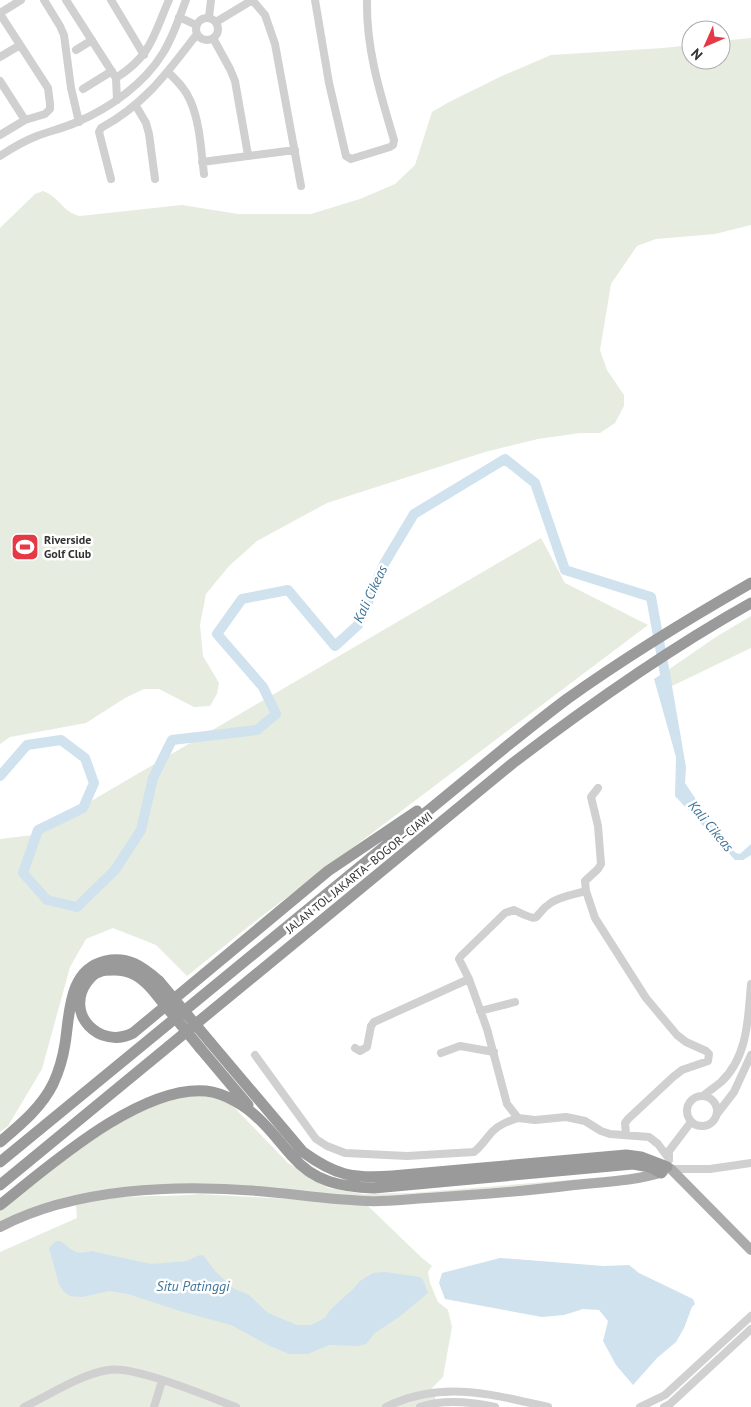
<svg xmlns="http://www.w3.org/2000/svg" width="751" height="1407" font-family="'PT Sans',sans-serif">
<rect width="100%" height="100%" fill="#fff"/>
<path fill="#e6ecdf" d="M751 38V225L715 234 656 239 637 246 611 284 600 350 607 370 624 395V406L615 423 600 433H580L538 439 485 452 327 503 257 541 229 566 206 594 200 625 203 656 219 683 217 694 210 706 194 707 159 689H144L125 698 86 723 10 737 0 744V228L35 194 43 191C60 197 62 212 80 216L182 205 238 214H311L360 199 395 184 415 165 432 112 449 102 502 76 551 55 663 48 691 45V60H721V41Z
M541 538 565 583 648 625 258 919 187 976 156 945 113 928 86 939 70 967 42 1069 8 1126 0 1132V839L33 835Z
M751 616V648L672 686 668 670 716 637Z
M199 1093 231 1104 288 1163 328 1188 363 1194 413 1193 629 1175 413 1196H363L133 1190 0 1224V1209L88 1139 166 1099Z
M199 1194 306 1200 368 1206 422 1258 432 1266 428 1272 430 1283 438 1302 448 1310 452 1327 443 1377 432 1388 438 1407H0V1252L77 1218 76 1205C114 1193 160 1198 199 1194Z"/>
<path fill="#cfe2ee" d="M668 670 672 686 686 767 685 783 721 837 736 853 740 854 751 844V855L743 860H735L675 796 676 757 654 679Z
M56 1241H60C73 1249 73 1256 91 1251L151 1264 187 1261 200 1255 204 1256 215 1271 233 1288 249 1295 268 1313 297 1325H311L325 1318 331 1309 353 1289 360 1281 373 1273 385 1272 420 1277 423 1280 428 1293 399 1317 375 1333 366 1344 357 1346 329 1345 308 1354H289L270 1346 231 1325 183 1312 128 1294 109 1291 82 1297 70 1296 64 1292 59 1284 49 1248Z
M500 1258 604 1266 629 1265 639 1273 693 1299 695 1304 692 1307 684 1328 676 1342 657 1358 633 1385 616 1365 603 1341 608 1321 599 1310 583 1309 564 1315 542 1317 445 1299 439 1283 442 1273Z"/>
<g fill="none" stroke-linecap="round" stroke-linejoin="round">
<path stroke="#cfe2ee" stroke-width="10" d="M0 776 27 745 61 740 85 758 94 783 83 808 38 830 23 873 47 900 77 907 115 870 141 830 153 778 172 740 257 730 276 714 263 687 217 634 242 599 288 590 335 646 358 625 384 564 414 514 505 459 535 483 565 570 651 597 667 685"/>
<path stroke="#d0d0d0" stroke-width="8" d="M44 0 60 26 64 35 71 88 79 122
M66 0 116 78
M111 0 144 55
M315 0 329 83 346 156 351 159 390 147 393 145 394 140C380 93 366 49 367 0
M0 13 21 0
M0 14 48 88 50 104V109L45 114 25 120 0 135
M179 17 196 25
M209 17 211 0
M196 29a11 11 0 1 1 22 0a11 11 0 1 1-22 0Z
M216 22 249 2H254L265 15 275 44 301 186
M213 38 230 69 235 81 248 155
M76 50 92 40
M0 57 20 45
M168 72C176 80 185 88 190 100 200 122 201 150 204 174
M0 81 25 120
M83 89 112 71
M117 100 116 78C152 55 153 36 169 0
M136 106 146 123 149 134 155 179
M0 156C12 148 24 141 37 136 50 131 64 128 77 122 110 108 144 84 163 53 173 37 179 18 186 0
M202 162 295 150
M111 179 99 132 101 128C145 104 167 73 197 34
M598 788 591 797 598 826 601 864 598 869 585 881 586 891C575 894 562 896 552 902 530 916 545 925 514 910L505 913 461 956 459 959 469 979 487 1029 507 1104 518 1118 535 1120 566 1117 585 1121 601 1131 610 1134 649 1137 658 1144 669 1159
M586 891 595 918 646 998 677 1035 686 1042 706 1051 709 1054 708 1061 682 1070 673 1077 628 1119 625 1123 626 1134
M480 1011 515 1002
M355 1048 360 1051 367 1047 371 1026 374 1022 469 979
M441 1053 460 1046 494 1052
M255 1055 316 1139 327 1146 345 1153 407 1156 474 1152C482 1146 486 1138 493 1131 500 1124 509 1121 518 1118
M703 1096C709 1091 715 1087 721 1082 748 1057 748 1018 751 984
M687 1111a15 15 0 1 1 30 0a15 15 0 1 1-30 0Z
M717 1114 734 1092 751 1055
M669 1160V1151L691 1122
M671 1169H710L751 1163
M24 1407C51 1394 79 1375 108 1370 134 1365 209 1397 236 1407
M154 1407 162 1381
M386 1407C441 1380 491 1394 548 1407
M420 1407C443 1399 472 1402 495 1407
M640 1407 665 1395 751 1316
M664 1407 670 1404 751 1329"/>
<path stroke="#ababab" stroke-width="10" d="M662 1172 667 1167 671 1169 751 1250
M0 1227C74 1188 176 1184 258 1191 295 1194 331 1200 367 1201 387 1202 407 1199 427 1198 476 1195 525 1191 574 1185 603 1182 635 1181 663 1172"/>
<path stroke="#9a9a9a" stroke-width="11" d="M151 988C140 976 130 970 114 970 109 970 103 970 99 972 94 973 90 978 87 982 64 1014 100 1050 133 1033L328 871 417 811
M210 1042 303 1152C335 1175 352 1179 392 1176L626 1155 641 1157 667 1167
M200 1048 248 1105
M0 1142C20 1125 41 1108 53 1084 59 1071 63 1057 65 1044 70 1013 68 970 105 961 128 956 142 966 159 981
M0 1162 507 746C527 730 547 714 567 699 626 657 688 619 751 583
M0 1185 513 763C589 705 667 650 751 603
M0 1205C49 1166 140 1085 206 1091 225 1093 246 1106 259 1119 271 1130 281 1144 292 1156 314 1182 341 1187 374 1188L633 1164 650 1167 661 1173"/>
<path stroke="#9a9a9a" stroke-width="11" d="M159 981 210 1042
M151 988 200 1048"/>
</g>
<defs>
<symbol id="stadium-square" viewBox="-11 -11 22 22"><rect x="-9" y="-9" width="18" height="18" rx="4" fill="#e63946" stroke="#fff"/><path d="M0-5a6.5 5 0 1 0 0 10a6.5 5 0 1 0 0-10ZM-3.5-1.8h7v3.6h-7Z" fill="#fff"/></symbol>
</defs>
<g fill-rule="evenodd">
<use href="#stadium-square" x="9" y="531" width="32" height="32"/>
</g>
<g text-anchor="middle" stroke-width="5" stroke-linejoin="round" paint-order="stroke">
<g font-size="12" font-weight="bold" fill="#333" stroke="#fff" text-anchor="start">
<text x="44" y="544">Riverside<tspan x="44" dy="14">Golf Club</tspan></text>
</g>
<g font-size="12" fill="#333" stroke="#fff">
<text transform="translate(359 873) rotate(-39)" y="4">JALAN TOL JAKARTA–BOGOR–CIAWI</text>
</g>
<g font-size="14" font-style="italic" fill="#3f7597" stroke="#fff">
<text transform="translate(370 594) rotate(-65)" y="5">Kali Cikeas</text>
<text transform="translate(711 826) rotate(50)" y="5">Kali Cikeas</text>
<text x="193" y="1291">Situ Patinggi</text>
</g>
</g>
<g transform="translate(706 45) rotate(225)"><circle r="24" fill="#ffffff" stroke="#adadad"/>
<path d="M0-4L9 19L0 12L-9 19Z" fill="#e63946"/>
<text y="-8" font-size="14" font-weight="bold" text-anchor="middle" fill="#333333">N</text>
</g>
</svg>
